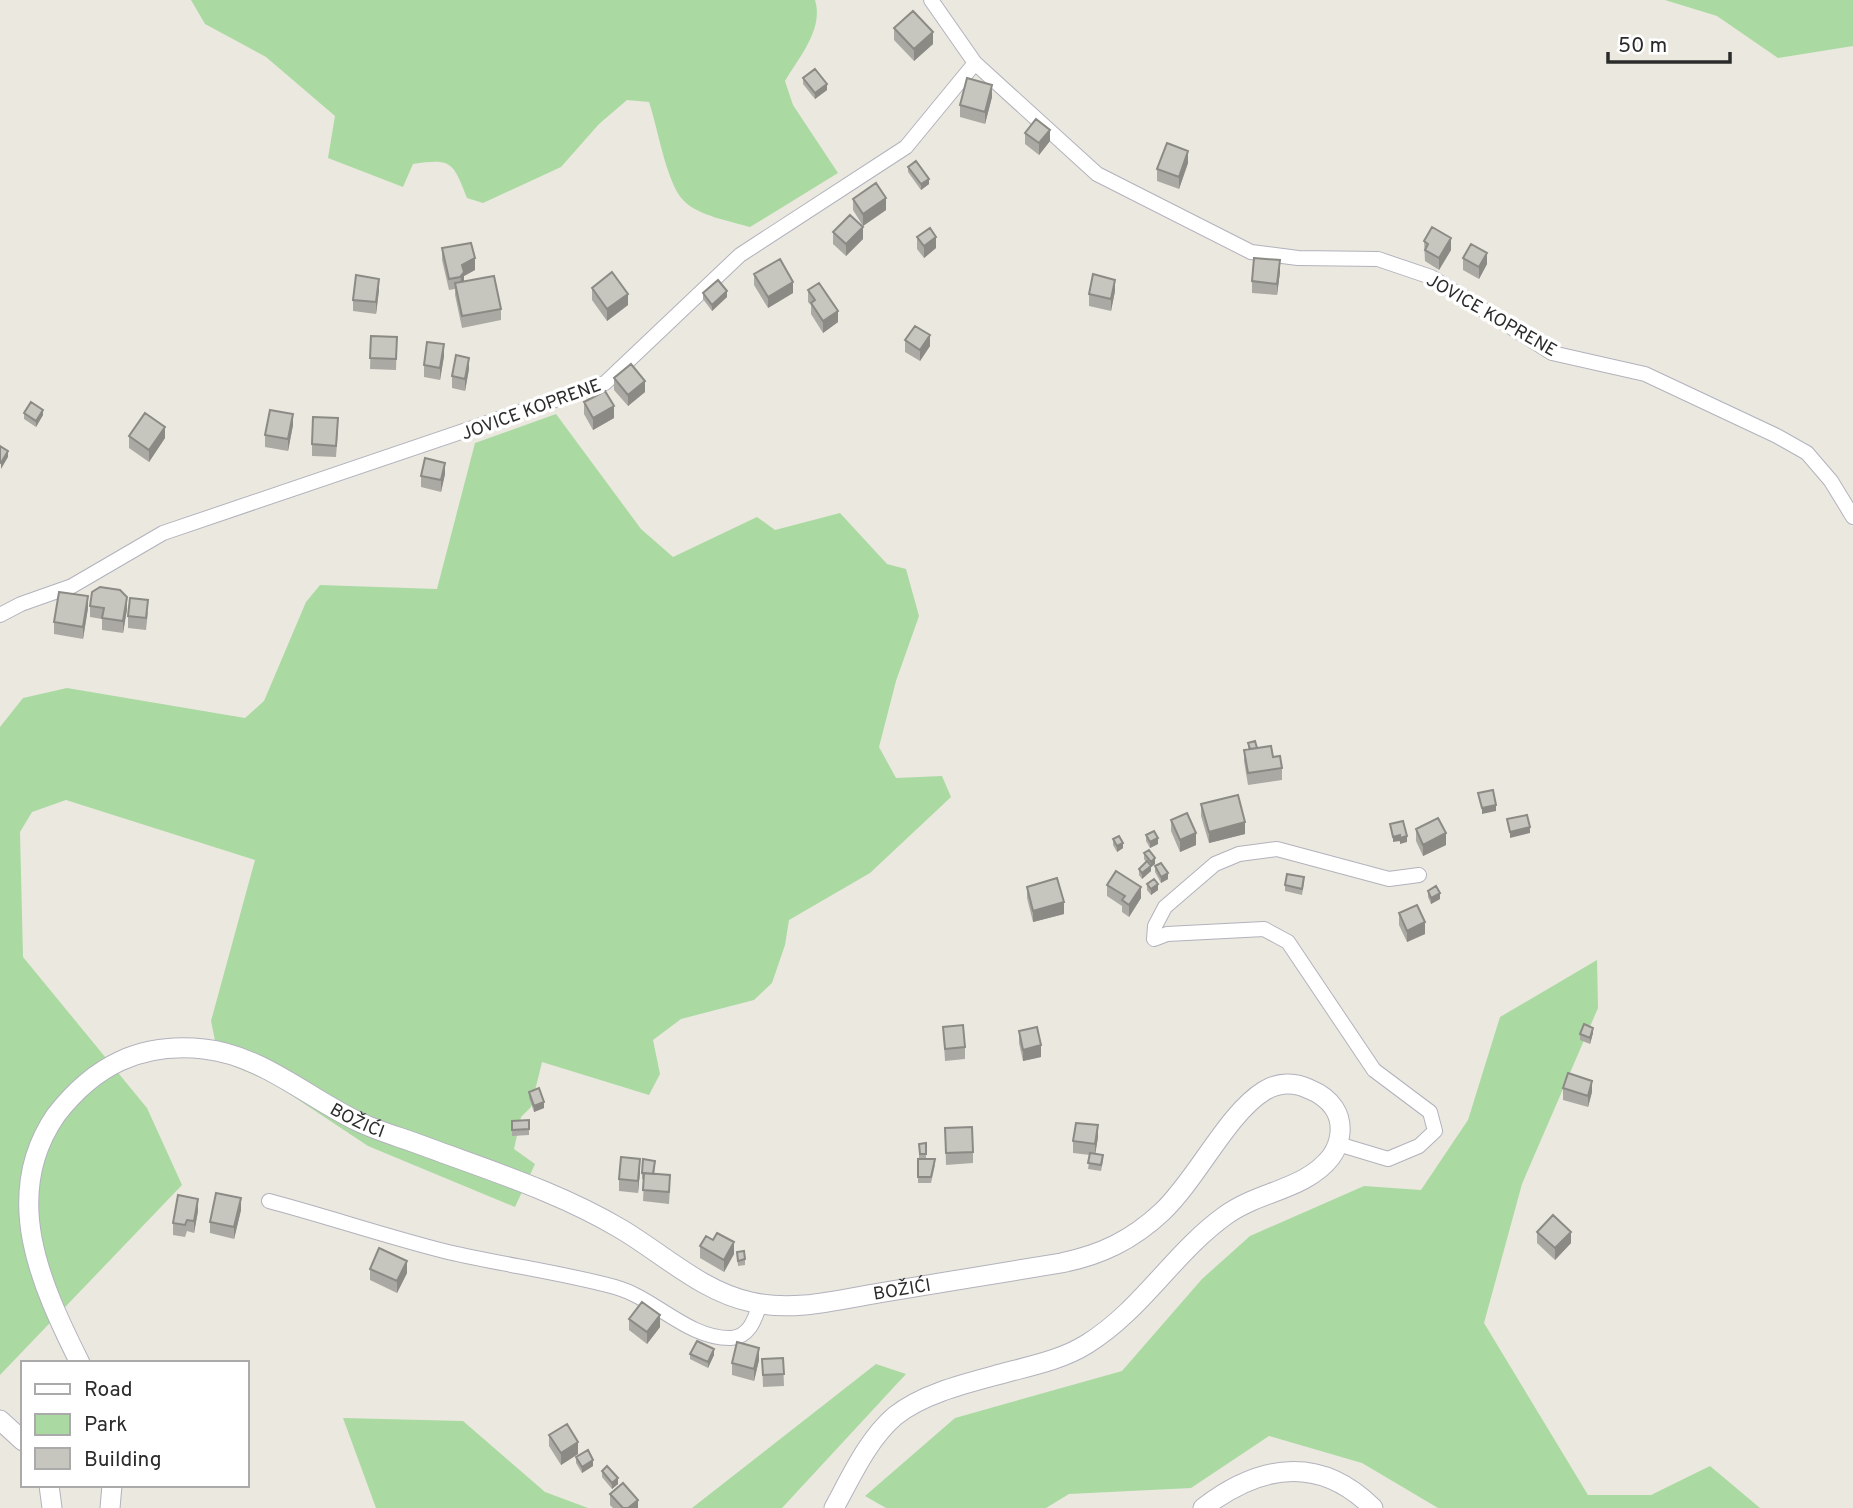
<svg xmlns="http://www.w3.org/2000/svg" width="1853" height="1508" font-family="Overpass,sans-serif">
<rect width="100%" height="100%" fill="#ebe8df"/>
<path fill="#aadaa2" d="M191 0H815C824 29 799 57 785 81L793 105 838 173 750 227C730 221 699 216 684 201 666 183 658 128 649 102L627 100 599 124 561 167 483 203 467 198C453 162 452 158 413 164L403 187 328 158 335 116 266 57 205 24Z
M1665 0H1853V46L1778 58 1717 16Z
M556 414 641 529 673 557 757 517 775 530 840 513 887 564 906 569 919 616 896 681 879 747 896 778 942 776 951 797 870 873 789 920 785 945 772 983 754 1000 681 1019 653 1040 660 1074 649 1095 542 1062 531 1107 521 1117 514 1149 535 1164 515 1207 368 1146 273 1083 219 1060 211 1021 255 860 66 800 32 812 20 832 23 957 147 1108 182 1185 0 1375V727L23 698 67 688 245 718 264 701 306 602 320 585 437 589 475 443Z
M1597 960 1598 1008 1522 1184 1484 1323 1588 1495H1651L1710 1466 1760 1508H1438L1362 1463 1269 1436 1191 1488 1069 1494 1046 1508H886L865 1496 955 1418 1122 1371 1202 1279 1250 1236 1364 1186 1421 1190 1468 1120 1500 1017Z
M876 1364 906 1374 782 1508H692Z
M343 1418 463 1421 545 1492 588 1508H376Z"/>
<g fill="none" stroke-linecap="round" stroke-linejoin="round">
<defs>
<path id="minor" d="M931 0 975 63 1097 174 1251 252 1298 258 1378 259 1431 277 1552 353 1645 374 1777 436 1807 453 1831 481 1853 517
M0 615 21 604 72 586 163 533 605 383 740 255 906 147 975 63
M1338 1144 1388 1159 1419 1146 1435 1131 1430 1112 1374 1070 1288 942 1264 929 1167 934 1154 939 1155 926 1165 907 1215 864 1239 854 1277 849 1389 879 1419 875
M269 1201C329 1217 388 1237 448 1252 504 1265 560 1272 615 1287 655 1298 688 1339 731 1338 750 1337 755 1318 760 1304"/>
<g id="secondary">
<path id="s1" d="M80 1363C41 1285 0 1196 56 1115 94 1066 140 1042 204 1049 261 1055 307 1097 357 1121 377 1131 400 1137 421 1145 488 1170 559 1192 621 1229 663 1254 703 1292 751 1302 793 1312 838 1300 879 1293 940 1283 1000 1273 1061 1263 1101 1255 1132 1240 1162 1212 1197 1179 1227 1114 1264 1091 1278 1082 1295 1082 1309 1089 1319 1093 1328 1099 1334 1108 1344 1123 1341 1143 1331 1157 1305 1190 1259 1191 1226 1215 1174 1252 1142 1310 1087 1344 1063 1359 1035 1365 1008 1372 972 1382 925 1392 895 1416 868 1439 851 1477 834 1508"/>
<path d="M0 1420 23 1441"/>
<path d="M49 1485 52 1508"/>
<path d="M110 1508 112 1485"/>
<path d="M1203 1508C1259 1465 1319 1454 1373 1508"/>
</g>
</defs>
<use href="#minor" stroke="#b2b2bd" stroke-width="16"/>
<use href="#secondary" stroke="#b2b2bd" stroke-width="21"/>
<use href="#minor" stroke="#fff" stroke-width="14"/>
<use href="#secondary" stroke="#fff" stroke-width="19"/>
</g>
<path fill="#aaa9a3" d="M894 28 933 44 914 61 894 40Z
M803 78 827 90 815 99 803 84Z
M992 97 985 124 960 117V105Z
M1025 133 1050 141 1039 155 1025 144Z
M1188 163 1179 189 1157 181V169Z
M908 167 929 184 921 190 908 172Z
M853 199 886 210 863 226 853 210Z
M833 232 863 239 846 256 833 244Z
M917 237 936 248 924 258 917 249Z
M1424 241 1451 250 1439 270 1425 261Z
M442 248 475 270 464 276V282L501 309V320L462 328 455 295V289L449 290 442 260Z
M1463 258 1487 264 1479 279 1463 270Z
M1280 272 1277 295 1252 293V281Z
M754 274 793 293 768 308 754 285Z
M592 288 628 305 607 321 592 300Z
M379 290 376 314 353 311V300Z
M808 290 838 322 823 333 811 314V305L808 302Z
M1115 291 1111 311 1089 306V294Z
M703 293 727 297 712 311 703 299Z
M371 336 397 337 396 370 370 369Z
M905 340 930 346 920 361 905 352Z
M444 356 440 380 424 377V365Z
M469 369 465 391 452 388V376Z
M614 378 645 392 628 406 614 390Z
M584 402 614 418 593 430 584 414Z
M24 413 43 415 36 427 24 419Z
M293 425 288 451 265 447V435Z
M338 430 336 457 312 456V444Z
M129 436 165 438 149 462 129 448Z
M445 474 441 492 421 487V476Z
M90 606 127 609 123 633 102 630V619L90 617Z
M88 608 83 639 54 634V622Z
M148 612 146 630 128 628V616Z
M1248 743 1273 757 1282 768V780L1248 785 1244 761V750L1248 749Z
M1201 804 1245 834 1209 843 1201 816Z
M1171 820 1196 845 1180 852 1171 831Z
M1416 829 1446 845 1423 856 1416 841Z
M1146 835 1158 844 1150 848 1146 841Z
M1113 839 1123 848 1117 852 1113 845Z
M1144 853 1155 864 1151 867V871L1142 879 1139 875V869L1146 862 1144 859Z
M1155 866 1168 879 1161 883 1155 872Z
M1304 883 1302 895 1285 891V885Z
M1147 884 1158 890 1151 895 1147 890Z
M1107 885 1141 898 1129 917 1122 912V906L1107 896Z
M1027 887 1064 914 1033 922 1027 898Z
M1428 891 1440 899 1431 904 1428 897Z
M1399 913 1425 934 1407 942 1399 925Z
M943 1027 965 1047V1059L945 1061Z
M1019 1031 1041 1057 1023 1061 1019 1043Z
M1593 1033 1590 1044 1580 1040V1034Z
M1563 1088 1592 1092 1588 1107 1563 1100Z
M529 1092 544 1108 534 1112 529 1098Z
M529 1120V1135L512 1136V1121Z
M945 1128 973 1152V1163L946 1165Z
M1098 1137 1095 1154 1103 1161 1101 1171 1088 1169 1090 1155 1073 1153V1141Z
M926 1143V1159L935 1165 931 1183H918V1159H919V1144Z
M655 1166 654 1174 670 1187 669 1204 643 1201 644 1179H642V1173Z
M640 1171 638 1193 619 1191V1179Z
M241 1210 234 1239 210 1233V1222Z
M198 1211 194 1233 187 1231 185 1237 173 1235V1223Z
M1537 1232 1571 1243 1555 1260 1537 1243Z
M700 1246 734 1254 724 1272 700 1258Z
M737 1252 745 1259V1265L738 1266Z
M370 1269 407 1273 397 1293 370 1280Z
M629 1319 660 1327 647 1344 629 1330Z
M690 1354 714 1355 708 1368 690 1359Z
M783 1358 784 1386 763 1387 762 1359Z
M759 1360 754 1381 732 1375V1363Z
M549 1435 578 1454 561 1465 549 1446Z
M576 1457 593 1466 582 1473 576 1463Z
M602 1471 618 1484 612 1489 602 1477Z
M610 1494 638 1508H613L610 1505Z"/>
<path fill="#8b8a85" d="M933 32V44L914 61V49Z
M827 84V90L815 99V93Z
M992 85V97L985 124V112Z
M1050 130V141L1039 155V143Z
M1188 151V163L1179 189V177Z
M929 179V184L921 190V184Z
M886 198V210L863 226V214Z
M863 227V239L846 256V244Z
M936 237V248L924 258V246Z
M1451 238V250L1439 270V258Z
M1487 253V264L1479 279V267Z
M475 258V270L464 276V283L460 288 462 265Z
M1280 260V272L1277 295V284Z
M379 279V290L376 314V302Z
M1115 280V291L1111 311V299Z
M793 282V293L768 308V297Z
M727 291V297L712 311V305Z
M628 294V305L607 321V309Z
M838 311V322L823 333V321Z
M930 335V346L920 361V350Z
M444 344V356L440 380V368Z
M469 358V369L465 391V379Z
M645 381V392L628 406V395Z
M614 406V418L593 430V418Z
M43 410V415L36 427V421Z
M293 414V425L288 451V439Z
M165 427V438L149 462V450Z
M8 451V457L1 469V463Z
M445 463V474L441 492V480Z
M88 596V608L83 639V627Z
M127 597V609L123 633V621Z
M1496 805V811L1482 814V808Z
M1245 822V834L1209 843V832Z
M1530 827V833L1510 838V832Z
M1196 833V845L1180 852V840Z
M1446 833V845L1423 856V845Z
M1400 835V841L1393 842V837Z
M1407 836V842L1400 844V838Z
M1158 838V844L1150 848V842Z
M1123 843V848L1117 852V846Z
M1155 858V864L1151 867V862Z
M1151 866V871L1142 879V873Z
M1168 873V879L1161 883V877Z
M1158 884V890L1151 895V889Z
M1141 887V898L1129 917V905Z
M1440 893V899L1431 904V898Z
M1064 902V914L1033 922V911Z
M1425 922V934L1407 942V931Z
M1593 1028V1033L1590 1044V1038Z
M1041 1045V1057L1023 1061V1050Z
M1592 1081V1092L1588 1107V1096Z
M544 1102V1108L534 1112V1106Z
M1098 1125V1137L1095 1156V1144Z
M640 1159V1171L638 1193V1181Z
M241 1198V1210L234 1239V1227Z
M198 1199V1211L194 1233V1221Z
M1571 1232V1243L1555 1260V1248Z
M734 1242V1254L724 1272V1260Z
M407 1261V1273L397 1293V1281Z
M660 1315V1327L647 1344V1332Z
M759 1348V1360L754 1381V1369Z
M714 1349V1355L708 1368V1362Z
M578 1442V1454L561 1465V1453Z
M593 1460V1466L582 1473V1467Z
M618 1478V1484L612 1489V1483Z
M638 1500V1508H628Z"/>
<path fill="#c6c5be" stroke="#8b8a85" stroke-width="2" d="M913 11 933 32 914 49 894 28Z
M815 69 827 84 815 93 803 78Z
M967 78 992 85 985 112 960 105Z
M1036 119 1050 130 1039 143 1025 133Z
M1167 143 1188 151 1179 177 1157 169Z
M916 161 929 179 921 184 908 167Z
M876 183 886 198 863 214 853 199Z
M850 215 863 227 846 244 833 232Z
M1432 227 1451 238 1439 258 1425 250 1428 244 1424 241Z
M930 228 936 237 924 246 917 237Z
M471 243 475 258 462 265 464 272 460 277 449 279 442 248Z
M1471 244 1487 253 1479 267 1463 258Z
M1254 258 1280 260 1277 284 1252 281Z
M780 259 793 282 768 297 754 274Z
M612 272 628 294 607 309 592 288Z
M1093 274 1115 280 1111 299 1089 294Z
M356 275 379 279 376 302 353 300Z
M494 276 501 309 462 316 455 283Z
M718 280 727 291 712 305 703 293Z
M819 283 838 311 823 321 811 303 815 300 808 290Z
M915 326 930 335 920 350 905 340Z
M371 336 397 337 396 359 370 358Z
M427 342 444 344 440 368 424 365Z
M456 355 469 358 465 379 452 376Z
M631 364 645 381 628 395 614 378Z
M605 391 614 406 593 418 584 402Z
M31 402 43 410 36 421 24 413Z
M270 410 293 414 288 439 265 435Z
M145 413 165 427 149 450 129 436Z
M313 417 338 418 336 446 312 444Z
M0 446 8 451 1 463 0 462Z
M425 458 445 463 441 480 421 476Z
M100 587 120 590 127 597 123 621 102 618 104 608 90 606 92 592Z
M59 592 88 596 83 627 54 622Z
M130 598 148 600 146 618 128 616Z
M1255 741 1257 748 1250 749 1248 743Z
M1271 746 1273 757 1280 756 1282 768 1248 773 1244 750Z
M1493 790 1496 805 1482 808 1478 793Z
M1238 795 1245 822 1209 832 1201 804Z
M1187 813 1196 833 1180 840 1171 820Z
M1527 815 1530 827 1510 832 1507 819Z
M1438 818 1446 833 1423 845 1416 829Z
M1403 821 1407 836 1400 838V835L1393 837 1390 824Z
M1154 831 1158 838 1150 842 1146 835Z
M1119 836 1123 843 1117 846 1113 839Z
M1149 850 1155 858 1151 862 1144 853Z
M1147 861 1151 866 1142 873 1139 869Z
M1161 863 1168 873 1161 877 1155 866Z
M1116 871 1141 887 1129 905 1122 900 1125 896 1107 885Z
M1287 874 1304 877 1302 889 1285 885Z
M1057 878 1064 902 1033 911 1027 887Z
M1154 879 1158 884 1151 889 1147 884Z
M1436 886 1440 893 1431 898 1428 891Z
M1417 905 1425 922 1407 931 1399 913Z
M1584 1024 1593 1028 1590 1038 1580 1034Z
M963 1025 965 1047 945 1049 943 1027Z
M1037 1027 1041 1045 1023 1050 1019 1031Z
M1568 1073 1592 1081 1588 1096 1563 1088Z
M539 1088 544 1102 534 1106 529 1092Z
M529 1120V1129L512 1130V1121Z
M1076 1123 1098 1125 1095 1144 1073 1141Z
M972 1127 973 1152 946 1153 945 1128Z
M926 1143V1154H920L919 1144Z
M1090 1153 1103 1155 1101 1165 1088 1163Z
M621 1157 640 1159 638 1181 619 1179Z
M643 1159 655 1161 653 1174 642 1173Z
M918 1159H935L931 1177H918Z
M644 1173 670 1175 669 1192 643 1190Z
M216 1193 241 1198 234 1227 210 1222Z
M178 1195 198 1199 194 1221 187 1220 185 1225 173 1223Z
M1553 1215 1571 1232 1555 1248 1537 1232Z
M717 1233 734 1242 724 1260 700 1246 706 1236 713 1240Z
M379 1248 407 1261 397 1281 370 1269Z
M744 1251 745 1259 738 1261 737 1252Z
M642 1302 660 1315 647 1332 629 1319Z
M697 1341 714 1349 708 1362 690 1354Z
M737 1342 759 1348 754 1369 732 1363Z
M783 1358 784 1374 763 1375 762 1359Z
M567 1424 578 1442 561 1453 549 1435Z
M588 1450 593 1460 582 1467 576 1457Z
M607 1466 618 1478 612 1483 602 1471Z
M623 1483 638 1500 628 1508H623L610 1494Z"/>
<g text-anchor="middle" stroke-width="7" stroke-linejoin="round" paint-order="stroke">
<g font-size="18" fill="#2b2b2b" stroke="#fff">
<text transform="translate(1492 315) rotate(30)" y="6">JOVICE KOPRENE</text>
<text transform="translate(531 409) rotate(-20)" y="6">JOVICE KOPRENE</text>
<text dy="6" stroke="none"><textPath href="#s1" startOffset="604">BOŽIĆI</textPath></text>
<text dy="6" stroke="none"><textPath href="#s1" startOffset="1192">BOŽIĆI</textPath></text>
</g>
</g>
<rect x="21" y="1361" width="228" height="126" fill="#ffffff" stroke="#aaaaaa" stroke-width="2"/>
<rect x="35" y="1384" width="35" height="10" fill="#ffffff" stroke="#aaaaaa" stroke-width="2"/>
<text x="84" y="1396" font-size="21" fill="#2b2b2b">Road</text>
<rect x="35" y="1414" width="35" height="21" fill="#aadaa2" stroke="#aaaaaa" stroke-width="2"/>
<text x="84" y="1431" font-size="21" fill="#2b2b2b">Park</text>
<rect x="35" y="1448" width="35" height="21" fill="#c6c5be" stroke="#aaaaaa" stroke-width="2"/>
<text x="84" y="1466" font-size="21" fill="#2b2b2b">Building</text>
<path d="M1608 52v10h122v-10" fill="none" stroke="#2b2b2b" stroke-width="3.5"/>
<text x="1618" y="52" font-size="21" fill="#2b2b2b" stroke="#ffffff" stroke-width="5" paint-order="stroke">50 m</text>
</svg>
